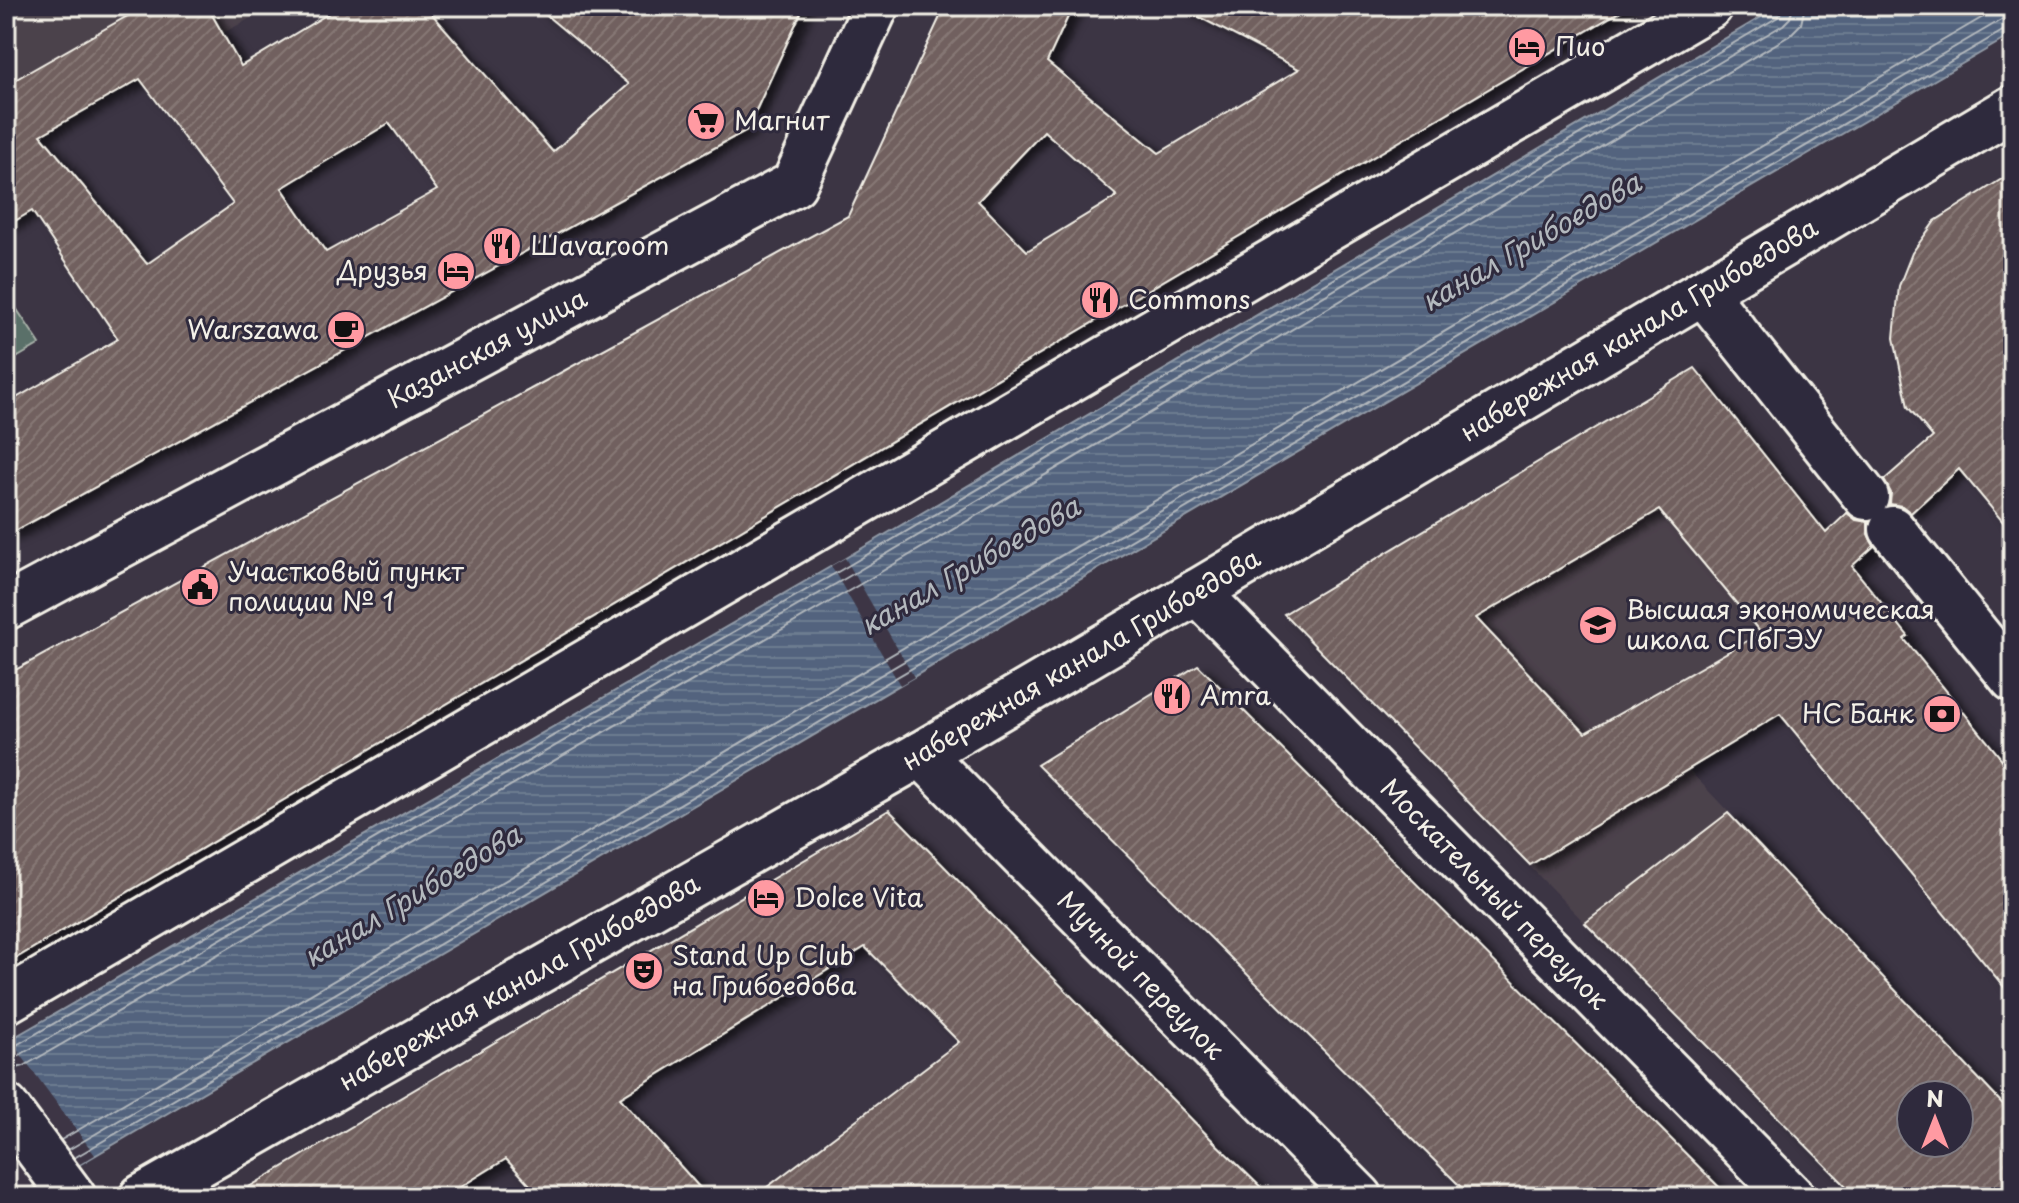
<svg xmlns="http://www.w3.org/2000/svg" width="2019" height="1203" font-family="'Playpen Sans',sans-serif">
<defs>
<pattern id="grass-tufts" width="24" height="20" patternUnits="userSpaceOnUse" patternTransform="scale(2)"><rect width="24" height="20" fill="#5a6f69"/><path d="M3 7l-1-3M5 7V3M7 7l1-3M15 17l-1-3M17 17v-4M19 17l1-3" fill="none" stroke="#72847e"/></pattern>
<pattern id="water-rules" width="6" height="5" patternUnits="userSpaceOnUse" patternTransform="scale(2)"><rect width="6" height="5" fill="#53647e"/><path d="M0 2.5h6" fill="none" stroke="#6c7b90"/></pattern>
<pattern id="building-hatch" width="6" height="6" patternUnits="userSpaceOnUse" patternTransform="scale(2)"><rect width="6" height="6" fill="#71605e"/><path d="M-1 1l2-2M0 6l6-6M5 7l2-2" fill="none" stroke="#867775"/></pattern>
<filter id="shadow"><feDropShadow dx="9" dy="5" stdDeviation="4" flood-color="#0009"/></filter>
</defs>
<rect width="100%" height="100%" fill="#3c3544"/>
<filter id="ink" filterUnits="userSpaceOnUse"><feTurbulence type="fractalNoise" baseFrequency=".0125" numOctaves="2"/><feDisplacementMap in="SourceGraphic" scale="16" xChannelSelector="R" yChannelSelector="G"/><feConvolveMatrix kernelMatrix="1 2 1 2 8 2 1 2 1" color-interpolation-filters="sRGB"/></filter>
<g filter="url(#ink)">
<path fill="#4c424c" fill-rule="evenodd" d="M6 6H272L6 154Z
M2013 172V534L1959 470 1852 565 1909 636 1688 769 2013 1115V1197H1857L1585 923 1284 614 1695 368 1826 532 1933 437 1909 407 1893 337 1899 286 1912 253 1935 221ZM1911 1095H1959V1143H1911Z"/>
<path fill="url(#grass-tufts)" stroke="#a7b0a8" stroke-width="2" d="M6 293 40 344 6 364Z"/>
<path fill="url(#water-rules)" stroke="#939ca8" stroke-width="2" d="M1780 6H2013V34L24 1197H6V1042L837 563Z"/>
<path fill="#3c3544" d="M845 558 914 677 900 685 831 566Z
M10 1040 95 1155 24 1197H6V1042Z"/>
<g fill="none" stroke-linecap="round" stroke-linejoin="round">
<path stroke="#b4b9be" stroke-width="2" d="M6 1049 13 1047 841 570 1778 17 1782 12V6
M6 1059 18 1056 846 578 1783 25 1790 18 1793 6
M6 1071 24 1066 852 589 1789 36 1801 24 1805 6
M61 1140 1995 10 2004 6
M68 1150 2001 20 2013 17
M74 1158 2006 29 2013 27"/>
</g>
<path fill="url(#building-hatch)" stroke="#f4f1e8" stroke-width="2" fill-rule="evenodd" filter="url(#shadow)" d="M145 6H207L241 66 341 6H425L553 152 629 84 535 6H804L747 130 6 536V404L118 339 32 211 6 226V85ZM140 79 233 204 147 264 41 135ZM389 123 437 190 326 252 282 188Z
M945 6H1073L1047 62 1159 153 1299 69 1178 6H1629L6 964V675L848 216ZM1044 131 1117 196 1027 251 978 201Z
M2013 172V534L1959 469 1911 513 1902 506 1890 504 1891 493 1884 480 1933 437 1908 407 1894 338 1899 286 1912 253 1935 221Z
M1695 368 1826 533 1847 513 1856 520 1868 522V534L1874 546 1852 566 1908 636 1904 639 2013 773V998L1780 714 1530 865 1284 614ZM1659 510 1761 633 1585 733 1476 618Z
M1198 665 1729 1197H1471L1037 765Z
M889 810 1210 1138 1271 1197H754L959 1042 865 947 620 1098 708 1197H541L506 1159 444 1197H232Z
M1728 813 2013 1115V1197H1857L1585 923ZM1911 1095H1959V1143H1911Z"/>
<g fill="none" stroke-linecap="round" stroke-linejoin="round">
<defs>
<g id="minor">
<path d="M1703 292 1866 497"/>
<path d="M1892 529 2013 679"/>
<path id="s1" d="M1197 592 1792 1197"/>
<path id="s2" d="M6 607 794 184 876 6"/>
<path id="s3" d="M921 754 1360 1197"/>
<path d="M6 1001 1710 6"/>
<path d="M6 1107 73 1197"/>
<path id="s4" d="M142 1197 921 754 1197 592 2013 108"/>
</g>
</defs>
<use href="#minor" stroke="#f4f1e8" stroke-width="50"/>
<use href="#minor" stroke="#2f2a3d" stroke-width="44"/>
</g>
</g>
<defs>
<symbol id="hotel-disc" viewBox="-11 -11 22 22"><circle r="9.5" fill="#ff9aa2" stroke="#2f2a3d"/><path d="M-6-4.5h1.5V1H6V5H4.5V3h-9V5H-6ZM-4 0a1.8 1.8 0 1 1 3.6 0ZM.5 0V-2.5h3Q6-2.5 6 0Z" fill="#111"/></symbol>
<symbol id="supermarket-disc" viewBox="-11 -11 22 22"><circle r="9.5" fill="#ff9aa2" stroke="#2f2a3d"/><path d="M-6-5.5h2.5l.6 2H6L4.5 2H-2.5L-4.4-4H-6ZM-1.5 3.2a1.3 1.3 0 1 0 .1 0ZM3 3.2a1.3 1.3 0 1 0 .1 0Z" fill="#111"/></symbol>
<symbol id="restaurant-disc" viewBox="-11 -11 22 22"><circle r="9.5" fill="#ff9aa2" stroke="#2f2a3d"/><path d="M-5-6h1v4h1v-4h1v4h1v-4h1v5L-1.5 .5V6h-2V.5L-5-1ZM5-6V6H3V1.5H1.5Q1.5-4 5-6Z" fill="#111"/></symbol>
<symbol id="cafe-disc" viewBox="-11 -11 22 22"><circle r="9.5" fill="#ff9aa2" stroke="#2f2a3d"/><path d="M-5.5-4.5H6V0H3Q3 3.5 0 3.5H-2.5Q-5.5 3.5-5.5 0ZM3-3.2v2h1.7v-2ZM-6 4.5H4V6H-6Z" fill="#111"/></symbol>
<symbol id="civic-disc" viewBox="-11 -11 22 22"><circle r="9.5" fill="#ff9aa2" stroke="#2f2a3d"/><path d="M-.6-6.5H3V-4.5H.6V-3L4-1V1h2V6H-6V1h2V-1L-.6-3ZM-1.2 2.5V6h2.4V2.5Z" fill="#111"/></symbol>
<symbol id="university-disc" viewBox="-11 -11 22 22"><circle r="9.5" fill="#ff9aa2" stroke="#2f2a3d"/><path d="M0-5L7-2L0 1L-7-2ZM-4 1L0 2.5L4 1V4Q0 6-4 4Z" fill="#111"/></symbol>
<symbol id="bank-disc" viewBox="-11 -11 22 22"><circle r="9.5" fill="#ff9aa2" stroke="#2f2a3d"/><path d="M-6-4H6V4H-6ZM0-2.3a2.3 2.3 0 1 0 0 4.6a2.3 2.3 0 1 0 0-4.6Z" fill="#111"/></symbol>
<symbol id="theatre-disc" viewBox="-11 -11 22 22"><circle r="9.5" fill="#ff9aa2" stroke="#2f2a3d"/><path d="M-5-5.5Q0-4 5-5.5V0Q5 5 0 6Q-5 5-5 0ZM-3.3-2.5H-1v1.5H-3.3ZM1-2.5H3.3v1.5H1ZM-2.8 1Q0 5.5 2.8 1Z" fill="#111"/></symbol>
</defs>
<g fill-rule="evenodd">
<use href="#hotel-disc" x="1505" y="25" width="44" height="44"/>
<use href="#supermarket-disc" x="684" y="99" width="44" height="44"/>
<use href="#restaurant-disc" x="480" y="224" width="44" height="44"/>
<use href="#hotel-disc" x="434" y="249" width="44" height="44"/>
<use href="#restaurant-disc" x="1078" y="278" width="44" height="44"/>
<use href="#cafe-disc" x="324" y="308" width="44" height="44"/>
<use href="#civic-disc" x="178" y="565" width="44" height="44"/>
<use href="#university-disc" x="1576" y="603" width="44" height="44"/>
<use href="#restaurant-disc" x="1150" y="674" width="44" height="44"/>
<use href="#bank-disc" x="1920" y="692" width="44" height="44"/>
<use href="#hotel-disc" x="744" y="876" width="44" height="44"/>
<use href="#theatre-disc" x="622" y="949" width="44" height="44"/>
</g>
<g text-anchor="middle" stroke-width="6" stroke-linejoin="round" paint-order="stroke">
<g font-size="26" fill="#f4f1e8" stroke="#2f2a3d" text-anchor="start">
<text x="1555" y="56">Пио</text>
<text x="734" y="130">Магнит</text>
<text x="530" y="255">Шavaroom</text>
<text x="428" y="280" text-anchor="end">Друзья</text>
<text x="1128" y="309">Commons</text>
<text x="318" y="339" text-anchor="end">Warszawa</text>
<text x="228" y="581">Участковый пункт<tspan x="228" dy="30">полиции № 1</tspan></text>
<text x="1626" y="619">Высшая экономическая<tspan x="1626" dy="30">школа СПбГЭУ</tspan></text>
<text x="1200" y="705">Amra</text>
<text x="1914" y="723" text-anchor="end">НС Банк</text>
<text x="794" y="907">Dolce Vita</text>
<text x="672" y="965">Stand Up Club<tspan x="672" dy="30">на Грибоедова</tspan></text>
</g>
<g font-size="26" fill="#f4f1e8" stroke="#2f2a3d">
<text dy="9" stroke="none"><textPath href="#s4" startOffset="1730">набережная канала Грибоедова</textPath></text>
<text dy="9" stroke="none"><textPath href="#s2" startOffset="546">Казанская улица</textPath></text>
<text dy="9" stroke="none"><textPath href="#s4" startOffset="1082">набережная канала Грибоедова</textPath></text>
<text dy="9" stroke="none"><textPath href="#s1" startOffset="424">Москательный переулок</textPath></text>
<text dy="9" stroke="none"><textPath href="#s3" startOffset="312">Мучной переулок</textPath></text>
<text dy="9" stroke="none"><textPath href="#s4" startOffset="434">набережная канала Грибоедова</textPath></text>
</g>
<g font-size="28" font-style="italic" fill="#b4b9be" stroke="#2f2a3d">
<text transform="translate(1531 242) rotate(-30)" y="10">канал Грибоедова</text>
<text transform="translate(970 566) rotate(-30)" y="10">канал Грибоедова</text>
<text transform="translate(412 896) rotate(-31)" y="10">канал Грибоедова</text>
</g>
</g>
<rect width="2019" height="1203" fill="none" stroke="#2f2a3d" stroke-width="32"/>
<rect x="16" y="16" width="1987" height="1171" fill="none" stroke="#f4f1e8" stroke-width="3" filter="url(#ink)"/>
<g transform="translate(1935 1119)"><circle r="38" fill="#2f2a3d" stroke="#7e7a81" stroke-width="2"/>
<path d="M0-6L14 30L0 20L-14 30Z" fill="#ff9aa2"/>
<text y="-12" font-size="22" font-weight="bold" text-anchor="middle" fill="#f4f1e8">N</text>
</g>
</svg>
